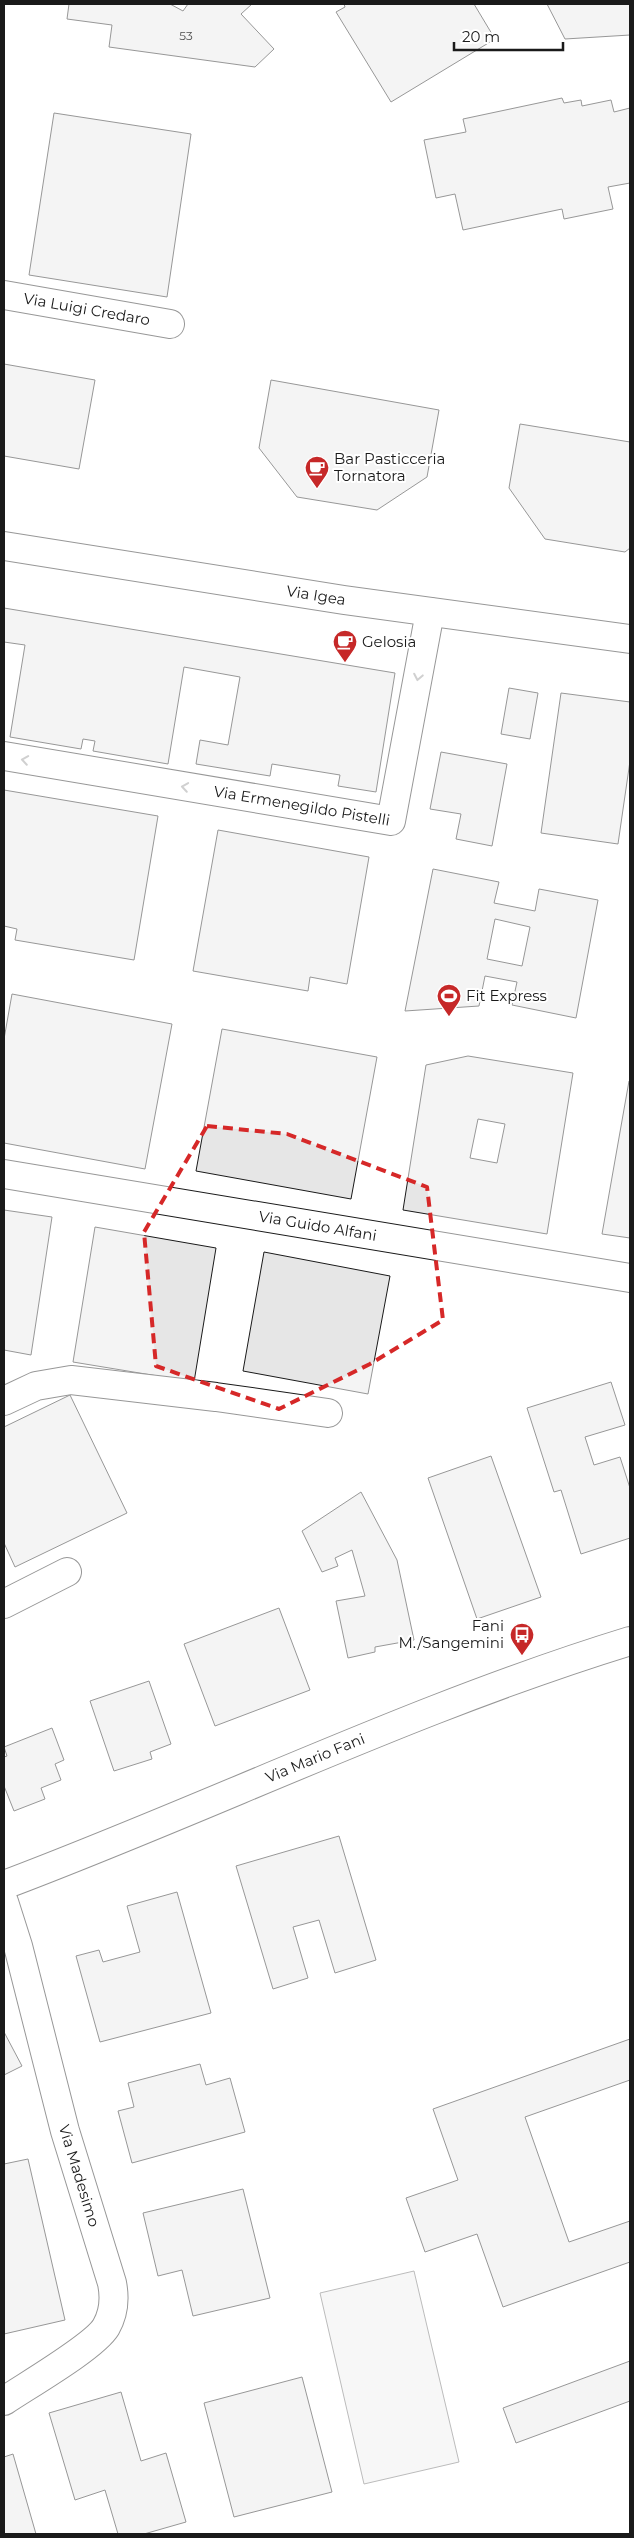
<svg xmlns="http://www.w3.org/2000/svg" width="634" height="2538" font-family="Montserrat,sans-serif">
<rect width="100%" height="100%" fill="#fff"/>
<path fill="#ededed" stroke="#6a6a6a" d="M414 2271 459 2462 364 2484 320 2293Z"/>
<path fill="#e6e6e6" stroke="#1a1a1a" fill-rule="evenodd" d="M69 4H170L183 11 188 4H252L241 14 274 49 255 67 109 47 112 25 67 19Z
M344 4H474L495 39 391 102 336 12 345 7Z
M547 4H630V35L565 39Z
M562 98 564 103 581 100 582 106 611 100 614 112 630 108V183L608 187 613 209 564 219 562 209 463 230 455 194 436 198 424 140 466 132 463 119Z
M54 113 191 134 167 297 29 275Z
M4 364 95 380 79 469 4 456Z
M271 380 439 410 427 477 377 510 297 497 259 448Z
M520 424 630 442V548L625 552 545 539 509 488Z
M4 608 395 673 376 792 338 786 340 775 272 764 270 776 196 764 200 740 228 745 240 677 184 667 168 764 93 751 95 741 83 739 81 749 10 737 25 645 4 642Z
M509 688 538 693 530 739 501 734Z
M561 693 630 702V761L618 844 541 833Z
M441 752 507 764 492 846 456 839 461 814 430 809Z
M4 790 158 816 134 960 15 940 17 929 4 926Z
M218 830 369 857 347 984 310 977 308 991 193 971Z
M433 869 499 882 494 903 535 911 539 889 598 900 576 1018 512 1005 517 982 485 976 479 1006 405 1011ZM495 919 530 927 522 966 487 959Z
M12 994 172 1024 145 1169 4 1143V1039Z
M222 1029 377 1057 351 1199 196 1171Z
M468 1056 573 1073 547 1234 403 1210 426 1065ZM478 1119 505 1124 497 1163 470 1158Z
M629 1081H630V1238L602 1234Z
M4 1210 52 1217 31 1355 4 1350Z
M95 1227 216 1248 194 1382 73 1362Z
M264 1252 390 1276 368 1394 243 1371Z
M611 1382 625 1425 585 1437 594 1465 620 1457 630 1488V1538L581 1554 561 1490 554 1492 527 1408Z
M70 1395 127 1513 15 1567 4 1543V1427Z
M491 1456 541 1597 477 1619 428 1478Z
M361 1492 397 1560 414 1640 375 1647V1652L348 1658 336 1601 365 1596 352 1550 335 1558 338 1566 322 1572 302 1531Z
M279 1608 310 1690 215 1726 184 1644Z
M149 1681 171 1744 150 1752 152 1759 114 1771 90 1701Z
M52 1728 64 1760 55 1764 61 1780 41 1788 45 1799 14 1811 4 1786V1757L7 1756 4 1747Z
M339 1836 376 1960 335 1973 319 1920 293 1927 308 1978 273 1989 236 1866Z
M177 1892 211 2013 100 2042 76 1956 99 1950 103 1962 140 1952 127 1906Z
M4 2032 22 2066 4 2075Z
M630 2039V2080L525 2117 569 2242 630 2221V2262L503 2307 477 2234 425 2252 406 2198 458 2180 433 2109Z
M200 2064 206 2085 230 2078 245 2132 132 2163 118 2111 134 2107 128 2083Z
M28 2159 65 2320 4 2334V2164Z
M243 2189 270 2298 193 2316 182 2270 158 2276 143 2213Z
M630 2361V2401L516 2443 503 2408Z
M302 2377 332 2492 234 2517 204 2403Z
M121 2392 141 2461 166 2453 186 2522 144 2534H118L105 2490 75 2500 49 2413Z
M13 2454 36 2534H4V2457Z"/>
<g fill="none" stroke-linecap="round" stroke-linejoin="round">
<defs>
<g id="minor">
<path id="s1" d="M4 295 170 324"/>
<path id="s2" d="M4 756 391 821 430 612"/>
<path id="s3" d="M4 1174 630 1278"/>
<path d="M4 1401 36 1386 71 1380 216 1397 328 1413"/>
<path d="M4 1604 67 1572"/>
<path id="s4" d="M4 1885C214 1806 415 1707 630 1641"/>
<path id="s5" d="M4 1902 18 1946 65 2131 112 2283C115 2298 114 2313 106 2327 94 2347 26 2386 4 2401"/>
</g>
<g id="major">
<path id="s6" d="M4 546 344 600 630 639"/>
</g>
</defs>
<use href="#minor" stroke="#1a1a1a" stroke-width="30"/>
<use href="#major" stroke="#1a1a1a" stroke-width="30"/>
<use href="#minor" stroke="#fff" stroke-width="28"/>
<use href="#major" stroke="#fff" stroke-width="28"/>
</g>
<defs><path id="oneway-chevron" d="M-2-3.5L2.5 0L-2 3.5" fill="none" stroke-width="1.6" stroke-linecap="round" stroke-linejoin="round" transform="scale(1.25)"/></defs>
<g stroke="#989898">
<use href="#oneway-chevron" transform="translate(418 677) rotate(101)"/>
<use href="#oneway-chevron" transform="translate(25 760) rotate(-171)"/>
<use href="#oneway-chevron" transform="translate(185 787) rotate(-171)"/>
</g>
<path d="M0 0H634V2538H0ZM207 1126 287 1134 427 1187 443 1320 370 1364 279 1409 156 1366 144 1232Z" fill="#fff" fill-opacity=".55" fill-rule="evenodd"/>
<path fill="none" stroke="#d62828" stroke-width="4" stroke-dasharray="10 6" stroke-linejoin="round" d="M207 1126 287 1134 427 1187 443 1320 370 1364 279 1409 156 1366 144 1232Z"/>
<defs>
<symbol id="cafe-pin" viewBox="-11 -11 22 30"><path d="M0 17L-7.5 6A9.5 9.5 0 1 1 7.5 6Z" fill="#c62828" stroke="#fff"/><path d="M-5.5-4.5H6V0H3Q3 3.5 0 3.5H-2.5Q-5.5 3.5-5.5 0ZM3-3.2v2h1.7v-2ZM-6 4.5H4V6H-6Z" fill="#fff"/></symbol>
<symbol id="stadium-pin" viewBox="-11 -11 22 30"><path d="M0 17L-7.5 6A9.5 9.5 0 1 1 7.5 6Z" fill="#c62828" stroke="#fff"/><path d="M0-5a6.5 5 0 1 0 0 10a6.5 5 0 1 0 0-10ZM-3.5-1.8h7v3.6h-7Z" fill="#fff"/></symbol>
<symbol id="bus-pin" viewBox="-11 -11 22 30"><path d="M0 17L-7.5 6A9.5 9.5 0 1 1 7.5 6Z" fill="#c62828" stroke="#fff"/><path d="M-5-6H5V4H4V6H2V4H-2V6H-4V4H-5ZM-3.5-4V0h7V-4ZM-3.5 1.2v1.5H-2V1.2ZM2 1.2v1.5H3.5V1.2Z" fill="#fff"/></symbol>
</defs>
<g fill-rule="evenodd">
<use href="#cafe-pin" x="303" y="454" width="28" height="38"/>
<use href="#cafe-pin" x="331" y="628" width="28" height="38"/>
<use href="#stadium-pin" x="435" y="982" width="28" height="38"/>
<use href="#bus-pin" x="508" y="1621" width="28" height="38"/>
</g>
<g text-anchor="middle" stroke-width="4" stroke-linejoin="round" paint-order="stroke">
<g font-size="12" fill="#4d4d4d">
<text x="186" y="40">53</text>
</g>
<g font-size="15" fill="#1a1a1a" stroke="#fff">
<text dy="5" stroke="none"><textPath href="#s1" startOffset="84">Via Luigi Credaro</textPath></text>
<text dy="5" stroke="none"><textPath href="#s6" startOffset="316">Via Igea</textPath></text>
<text dy="5" stroke="none"><textPath href="#s2" startOffset="302">Via Ermenegildo Pistelli</textPath></text>
<text dy="5" stroke="none"><textPath href="#s3" startOffset="318">Via Guido Alfani</textPath></text>
<text dy="5" stroke="none"><textPath href="#s4" startOffset="336">Via Mario Fani</textPath></text>
<text dy="5" stroke="none"><textPath href="#s5" startOffset="284">Via Madesimo</textPath></text>
</g>
<g font-size="15" fill="#1a1a1a" stroke="#fff" text-anchor="start">
<text x="334" y="464">Bar Pasticceria<tspan x="334" dy="17">Tornatora</tspan></text>
<text x="362" y="647">Gelosia</text>
<text x="466" y="1001">Fit Express</text>
<text x="504" y="1631" text-anchor="end">Fani<tspan x="504" dy="17">M./Sangemini</tspan></text>
</g>
</g>
<rect width="634" height="2538" fill="none" stroke="#1a1a1a" stroke-width="10"/>
<path d="M454 42v8h109v-8" fill="none" stroke="#1a1a1a" stroke-width="2.5"/>
<text x="462" y="42" font-size="15" fill="#1a1a1a" stroke="#ffffff" stroke-width="4" paint-order="stroke">20 m</text>
</svg>
